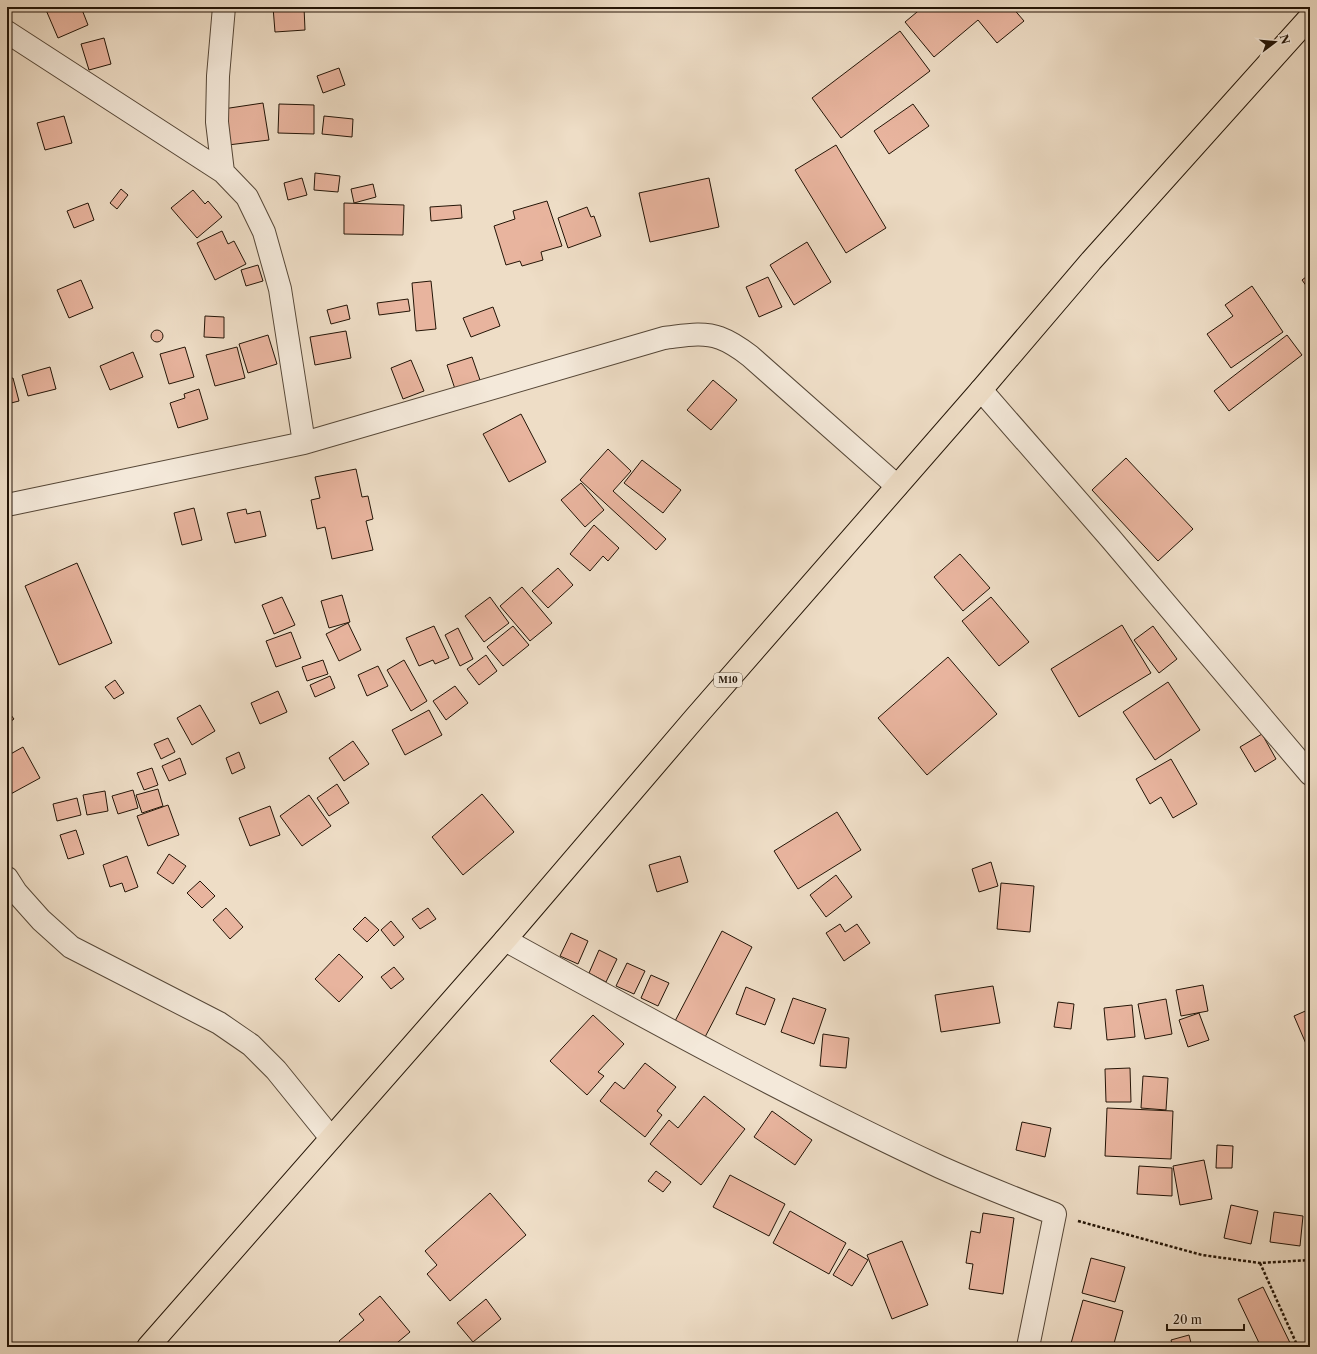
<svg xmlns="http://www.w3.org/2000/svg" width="1317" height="1354" font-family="'Libre Caslon Text',serif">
<rect width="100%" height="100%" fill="#eeddc6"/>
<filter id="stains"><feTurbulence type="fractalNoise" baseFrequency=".005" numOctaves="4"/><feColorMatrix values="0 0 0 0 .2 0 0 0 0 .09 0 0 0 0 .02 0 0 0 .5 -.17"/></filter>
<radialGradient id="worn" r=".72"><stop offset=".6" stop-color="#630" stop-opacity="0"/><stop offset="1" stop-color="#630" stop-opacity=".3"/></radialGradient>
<path fill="#e8b49e" stroke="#241507" d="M54 7H81L88 25 58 38 46 10Z
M273 7H304L305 30 275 32Z
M923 7H1012L1024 21 997 43 978 20 934 57 905 22Z
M900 31 930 71 841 138 812 98Z
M104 38 111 64 89 70 81 44Z
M339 68 345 85 323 93 317 76Z
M263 103 269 140 228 145 223 109Z
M279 104 314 105V134L278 133Z
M913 104 929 126 889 154 874 131Z
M64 116 72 143 45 150 37 123Z
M324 116 353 119 352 137 322 134Z
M836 145 886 228 846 253 795 170Z
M315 173 340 176 338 192 314 190Z
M302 178 307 195 288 200 284 183Z
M709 178 719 227 650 242 639 193Z
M373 184 376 197 354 203 351 189Z
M121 189 128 195 117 209 110 203Z
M193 190 205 204 208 201 222 217 197 238 171 208Z
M547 201 562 246 541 252 543 260 522 266 520 261 506 265 494 226 515 219 513 211Z
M88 203 94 220 74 228 67 211Z
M344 203 404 205 403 235 344 234Z
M461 205 462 218 431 221 430 207Z
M587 207 591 217 594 216 601 236 568 248 558 218Z
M222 231 228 244 234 241 246 264 215 280 197 243Z
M807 242 831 282 794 305 770 265Z
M258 265 263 281 246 286 241 270Z
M1310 274V291L1302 280Z
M768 277 782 307 759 317 746 287Z
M81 280 93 308 69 318 57 290Z
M431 281 436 329 416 331 412 283Z
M1252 286 1283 332 1231 368 1207 334 1233 316 1225 305Z
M408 299 410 311 379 315 377 303Z
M347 305 350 319 331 324 327 310Z
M493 307 500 326 471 337 463 318Z
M205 316 224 317V338L204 337Z
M151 336a6 6 0 1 1 12 0a6 6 0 1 1-12 0Z
M346 331 351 358 315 365 310 337Z
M268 335 277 364 248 373 239 344Z
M1287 335 1302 355 1229 411 1214 391Z
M185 347 194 377 169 384 160 354Z
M237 347 245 378 215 386 206 355Z
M133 352 143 377 110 390 100 366Z
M472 357 480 380 455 389 447 365Z
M411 360 424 391 403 399 391 368Z
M50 367 56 389 28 396 22 375Z
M13 378 19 401 7 404V379Z
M713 380 737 400 711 430 687 410Z
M199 389 208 419 178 428 170 403 185 398 184 394Z
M521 414 546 462 509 482 483 434Z
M608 449 631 471 613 491 666 539 656 550 580 480Z
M1126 458 1193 529 1158 561 1092 490Z
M642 460 681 490 663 513 624 483Z
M356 469 362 497 368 496 373 519 366 521 373 550 332 559 325 527 317 529 311 500 320 498 315 477Z
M581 483 604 510 585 527 561 500Z
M194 508 202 540 182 545 174 513Z
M246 509 247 514 260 511 266 536 235 543 227 513Z
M594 525 619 548 608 561 603 556 590 571 570 554Z
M960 554 990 588 963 611 934 577Z
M77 563 112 643 59 665 25 586Z
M558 568 573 585 548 608 532 591Z
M522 587 552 623 530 641 500 606Z
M342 595 350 622 329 628 321 601Z
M282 597 295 625 274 634 262 605Z
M490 597 509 623 484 642 465 616Z
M991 597 1029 642 999 666 962 621Z
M348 623 361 650 339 661 326 634Z
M1122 625 1151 673 1079 717 1051 669Z
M434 626 449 658 435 664 433 660 419 666 406 638Z
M513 626 529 645 503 666 487 647Z
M1153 626 1177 659 1159 673 1134 640Z
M458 628 473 659 460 666 445 635Z
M291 632 301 658 276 667 266 641Z
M486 655 497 671 479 685 467 669Z
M948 657 997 714 927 775 878 718Z
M323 660 328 674 307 681 302 667Z
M404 660 427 701 411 711 387 670Z
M378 666 388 686 367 696 358 675Z
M330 676 335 688 315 697 310 685Z
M115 680 124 693 114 699 105 687Z
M1168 682 1200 730 1155 760 1123 712Z
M455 686 468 703 446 720 433 701Z
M278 691 287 712 260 724 251 703Z
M200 705 215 731 192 745 177 718Z
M7 710 14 719 7 724Z
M429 710 442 735 405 755 392 730Z
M1262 734 1276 759 1255 772 1240 747Z
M168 738 175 752 161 759 154 744Z
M353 741 369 764 344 781 329 758Z
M23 747 40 778 7 796V756Z
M239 752 245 768 232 774 226 758Z
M180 758 186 774 169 781 162 766Z
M1171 759 1197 804 1173 818 1161 797 1150 804 1136 779Z
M152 768 158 785 144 790 137 773Z
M337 784 349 803 329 816 317 798Z
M158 789 163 806 142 813 136 795Z
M133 790 138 808 118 814 112 796Z
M105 791 108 811 87 815 83 795Z
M482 794 514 832 463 875 432 837Z
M309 795 331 826 302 846 280 816Z
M77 798 81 815 57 821 53 804Z
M168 805 179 835 148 846 137 816Z
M270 806 280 835 250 846 239 818Z
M837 812 861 850 798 889 774 851Z
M76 830 84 854 68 859 60 835Z
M169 854 186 866 173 884 157 873Z
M127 856 138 887 125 892 122 883 110 887 103 865Z
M680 856 688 882 657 892 649 865Z
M991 862 998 886 979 892 972 869Z
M836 875 852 897 826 917 810 895Z
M200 881 215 896 202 908 187 893Z
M1001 883 1034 886 1030 932 997 929Z
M226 908 243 927 230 939 213 920Z
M428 908 436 919 420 929 412 919Z
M365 917 379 930 367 942 353 929Z
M391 921 404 937 394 946 381 930Z
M840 924 845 932 857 924 870 943 844 961 826 933Z
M722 931 752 947 704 1039 674 1023Z
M571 933 588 941 578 964 560 956Z
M599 950 617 959 606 982 589 973Z
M339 954 363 977 339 1002 315 979Z
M627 963 645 971 634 994 616 986Z
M394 967 404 979 391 989 381 977Z
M651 975 669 983 658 1006 641 998Z
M1203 985 1208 1011 1181 1016 1176 990Z
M993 986 1000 1023 941 1032 935 995Z
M746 987 775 999 765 1025 736 1014Z
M793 998 826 1009 814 1044 781 1032Z
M1166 999 1172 1034 1145 1039 1138 1004Z
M1058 1002 1074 1004 1071 1029 1054 1027Z
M1132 1005 1135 1037 1107 1040 1104 1008Z
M1310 1009V1053L1294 1016Z
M1199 1013 1209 1040 1188 1047 1179 1020Z
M593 1015 624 1044 598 1072 604 1076 587 1095 550 1061Z
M823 1034 849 1038 846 1068 820 1066Z
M645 1063 676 1087 657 1111 662 1115 645 1137 600 1101 615 1082 624 1089Z
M1130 1068 1131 1102H1106L1105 1069Z
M1143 1076 1168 1078 1166 1110 1141 1108Z
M704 1096 745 1129 701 1185 650 1144 669 1120 678 1128Z
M1107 1108 1173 1111 1171 1159 1105 1156Z
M772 1111 812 1140 795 1165 754 1137Z
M1022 1122 1051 1128 1045 1157 1016 1150Z
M1217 1145 1233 1146 1232 1168H1216Z
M1204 1160 1212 1199 1180 1205 1173 1166Z
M1139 1166 1172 1168V1196L1137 1194Z
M656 1171 671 1182 663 1192 648 1181Z
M730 1175 785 1204 769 1236 713 1207Z
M490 1193 526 1235 450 1301 427 1274 437 1265 425 1251Z
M1231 1205 1258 1211 1251 1244 1224 1238Z
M790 1211 846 1243 829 1274 773 1243Z
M1274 1212 1303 1216 1300 1246 1270 1242Z
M983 1213 1014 1218 1003 1294 969 1289 973 1264 966 1263 971 1231 980 1233Z
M902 1241 928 1305 892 1319 867 1255Z
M849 1249 868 1260 852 1286 833 1275Z
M1091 1258 1125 1267 1115 1302 1082 1293Z
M1263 1287 1292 1347H1261L1238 1299Z
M380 1296 410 1332 392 1347H344L339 1341 364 1320 359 1314Z
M486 1299 501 1319 473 1342 457 1323Z
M1083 1300 1123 1311 1113 1347H1070Z
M1189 1335 1192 1347H1173L1171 1340Z"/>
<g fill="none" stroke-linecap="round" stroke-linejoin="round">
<defs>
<path id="street" d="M7 32 223 172 247 197 264 232 280 289 304 443
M223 172 217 122 218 76 224 7
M981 390 1111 539 1310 774
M7 505 304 443 664 338C682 336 702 331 720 338 731 342 741 349 750 356L897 486
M7 878 16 892 41 920 71 947 219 1023 251 1045 276 1070 331 1138
M505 940C648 1019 792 1098 940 1167 978 1184 1016 1199 1055 1214L1028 1347"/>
<path id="highway" d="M148 1347 505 940 694 719 981 390 1091 261 1310 17"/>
</defs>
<use href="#street" stroke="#564737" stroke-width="24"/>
<use href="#highway" stroke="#241507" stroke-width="24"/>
<path stroke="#241507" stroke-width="2.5" stroke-dasharray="3 2" stroke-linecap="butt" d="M1078 1221 1202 1255 1260 1263 1310 1260
M1260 1263 1298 1347"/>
<use href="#street" stroke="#f4e9da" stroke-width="22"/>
<use href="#highway" stroke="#eeddc6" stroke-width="22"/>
</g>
<g text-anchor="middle" stroke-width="3.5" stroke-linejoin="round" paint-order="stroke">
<rect fill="#f4e9da" stroke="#625546" stroke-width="1" x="714" y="673" width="28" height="14" rx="3"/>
<g font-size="9" font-weight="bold" fill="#241507">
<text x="728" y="683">M10</text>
</g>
</g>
<rect width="1317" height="1354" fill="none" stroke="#eeddc6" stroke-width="24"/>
<rect x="8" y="8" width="1301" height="1338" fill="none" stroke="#241507" stroke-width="2"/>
<rect x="12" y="12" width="1293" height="1330" fill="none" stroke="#241507"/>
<g transform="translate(1275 42) rotate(74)" stroke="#f4e9da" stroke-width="3" paint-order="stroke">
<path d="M0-3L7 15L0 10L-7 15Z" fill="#241507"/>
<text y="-6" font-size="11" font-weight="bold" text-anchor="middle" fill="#241507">N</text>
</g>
<path d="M1167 1324v6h77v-6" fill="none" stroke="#241507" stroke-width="2"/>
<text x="1173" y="1324" font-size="12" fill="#241507" stroke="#f4e9da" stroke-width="3" paint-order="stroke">20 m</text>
<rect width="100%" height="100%" filter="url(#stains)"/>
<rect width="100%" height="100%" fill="url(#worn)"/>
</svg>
